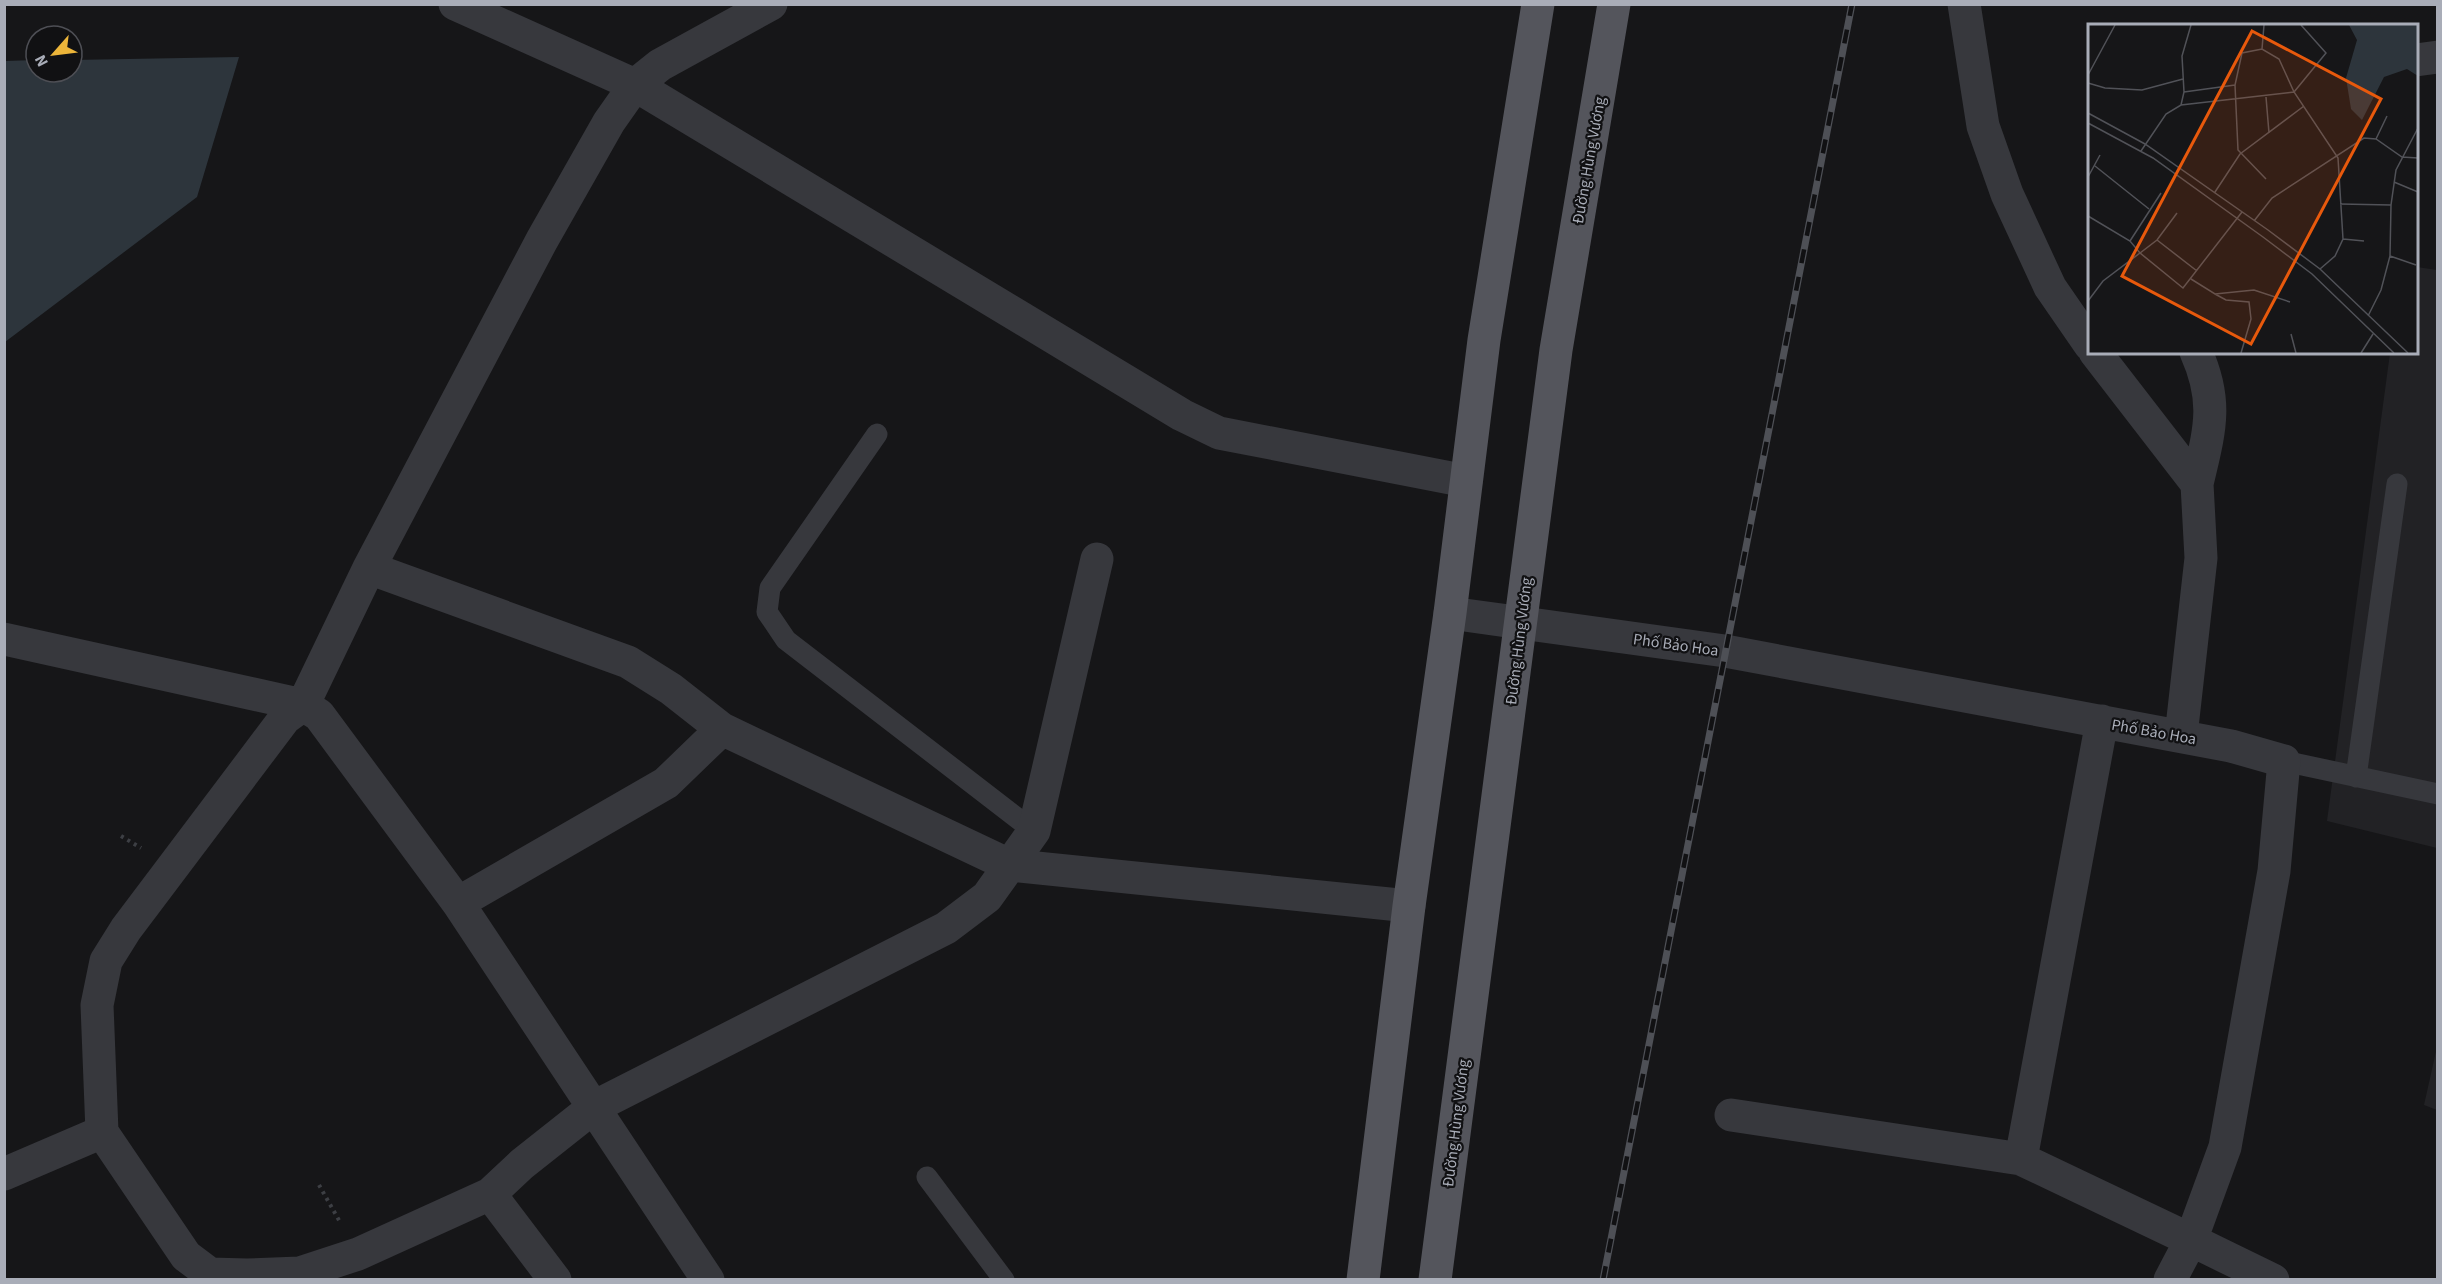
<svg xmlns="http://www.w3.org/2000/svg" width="2442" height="1284" font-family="'Source Sans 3',sans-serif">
<rect width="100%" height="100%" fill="#161618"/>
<path fill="#222225" d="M2417 267 2437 270V848L2327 821 2390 353 2416 352Z
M2437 1047V1110L2424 1105Z"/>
<path fill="#2d353c" d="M239 57 197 197 5 342V61L36 60V72H72V60Z"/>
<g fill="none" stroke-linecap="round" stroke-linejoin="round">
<path stroke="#3d3f44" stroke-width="4" stroke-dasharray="3 4.5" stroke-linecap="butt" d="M121 836 141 848
M319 1185 340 1222"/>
<path stroke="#37383d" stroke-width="21" d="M877 434 770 588 767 612 786 640 1034 831
M2284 761 2438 794
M2356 777 2397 484
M927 1177 1004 1280"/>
<path stroke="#37383d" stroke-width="33" d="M455 4 635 85 1182 415 1219 433 1466 481
M771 4 660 65 635 85 609 122 542 240 369 568 303 705 285 718 126 929 106 961 97 1005 102 1132 186 1256 210 1274 247 1275 300 1273 358 1254 490 1194 522 1164 594 1107 946 928 987 897 1034 831 1097 559
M1964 4 1983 126 2007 194 2050 287 2090 345
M2416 60 2438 57
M2095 352 2197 484 2201 558 2181 736
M2196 352C2219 403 2209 432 2197 484
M369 568 628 662 671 689 722 729 1009 865 1409 906
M1450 613 1725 651 2231 746 2284 761 2274 871 2225 1147 2191 1240 2273 1280
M4 639 303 705 319 715 458 903 708 1280
M458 903 666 783 722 729
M1731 1115 2021 1159 2191 1240 2170 1280
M2021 1159 2102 721
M4 1174 102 1132
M490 1194 555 1280"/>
<path stroke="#54555c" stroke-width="33" d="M1363 1280 1409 906 1450 613 1484 340 1538 4
M1435 1280 1556 350 1614 4"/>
<defs>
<path id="rail" d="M1603 1280 1852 4"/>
</defs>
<use href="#rail" stroke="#4e5056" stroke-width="7"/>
<use href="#rail" stroke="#111113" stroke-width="4.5" stroke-dasharray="14" stroke-linecap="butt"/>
</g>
<g text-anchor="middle" stroke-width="4.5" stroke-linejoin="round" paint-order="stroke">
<g font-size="16" fill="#a9adb8" stroke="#111113">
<text transform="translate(1588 160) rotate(-80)" y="6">Đường Hùng Vương</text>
<text transform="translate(1518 641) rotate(-83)" y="6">Đường Hùng Vương</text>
<text transform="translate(1676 644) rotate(8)" y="6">Phố Bảo Hoa</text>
<text transform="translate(2154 731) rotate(10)" y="6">Phố Bảo Hoa</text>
<text transform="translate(1455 1123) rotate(-83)" y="6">Đường Hùng Vương</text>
</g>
</g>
<g transform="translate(2088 24)">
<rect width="330" height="330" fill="#161618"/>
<path d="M261 1H330V52L319 45 296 53 274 96 263 85 258 54 269 16Z" fill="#2d353c"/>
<path fill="none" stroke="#515258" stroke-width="1.5" d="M174 25 176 1M0 51 27 1M0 59 17 64 54 66 95 55M96 68 147 61M178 73 181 109M93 81 96 68 94 32 103 1M0 89 57 120 180 206 232 245 320 329M0 99 65 134 175 213 224 250 306 329M288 115 299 92M53 127 78 90 93 81 206 68 238 29 213 1M7 142 61 185M0 153 12 131M178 155 150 126 147 61 154 29 174 25 191 35 206 68 250 134 255 215 247 232 232 245M306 158 330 168M127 168 152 130 216 82M252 180 303 181M0 192 42 217 52 229 69 216 89 189M166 197 184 174 276 114 288 115 314 133 330 134M255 215 276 217M69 216 109 247M42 217 73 169M302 232 328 241M103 255 127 270 166 266 202 278M127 270 138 276 161 278 163 295 153 329M0 277 15 257 52 229 95 264 154 188M280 292 293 266 302 232 303 181 308 146 330 104M203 310 208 329M273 329 285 310"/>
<path fill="#e8590c" fill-opacity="0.15" stroke="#e8590c" stroke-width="3" d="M164 7 293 75 163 320 34 252Z"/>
<rect width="330" height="330" fill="none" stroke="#a9adb8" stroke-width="3"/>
</g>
<rect width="2442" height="1284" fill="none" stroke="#a9adb8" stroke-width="12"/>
<g transform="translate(54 54) rotate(242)"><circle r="28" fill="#111113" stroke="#4e4f55" stroke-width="1.5"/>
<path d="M0-4.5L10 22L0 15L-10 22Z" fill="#ecb53a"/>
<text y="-9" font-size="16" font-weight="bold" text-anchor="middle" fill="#a9adb8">N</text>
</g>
</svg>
